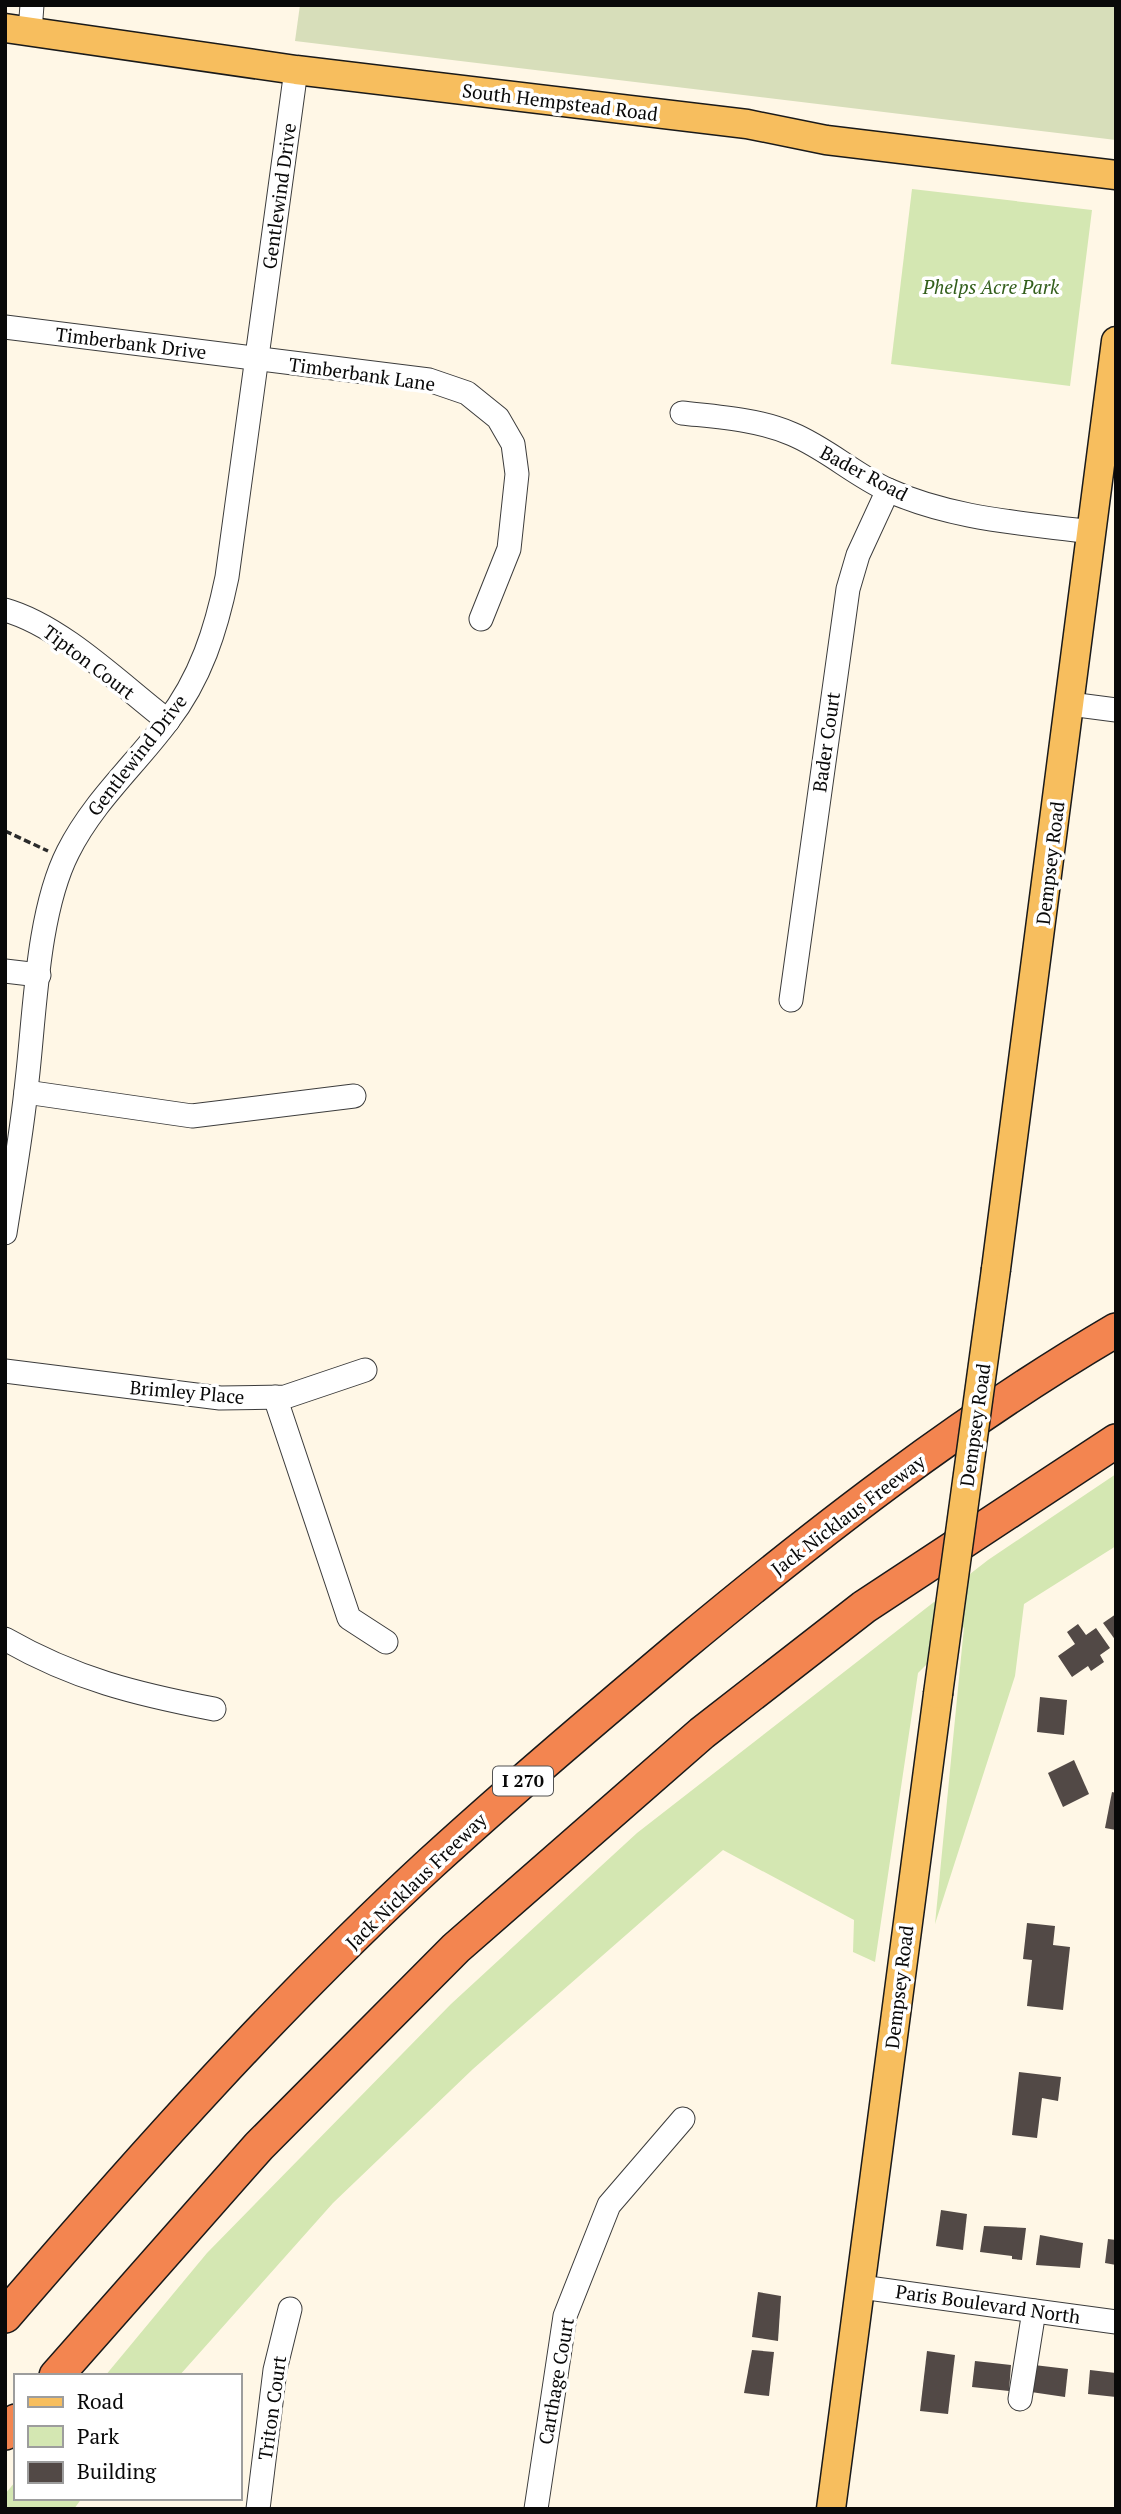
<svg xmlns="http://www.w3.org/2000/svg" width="1121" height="2514" viewBox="0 0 1121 2514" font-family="'PT Serif',serif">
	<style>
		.green { fill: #d4e7b2 }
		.cemetery { fill: #d7deba }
		.building { fill: #524946 }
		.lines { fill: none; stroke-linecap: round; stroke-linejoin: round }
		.minor-casing { stroke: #3c3c3c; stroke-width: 25 }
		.major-casing { stroke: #1a1a1a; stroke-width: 31 }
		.highway-casing { stroke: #1a1a1a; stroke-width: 36 }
		.path { stroke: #2b2b2b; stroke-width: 3.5; stroke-dasharray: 7 3.5; stroke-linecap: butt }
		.minor { stroke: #fff; stroke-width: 23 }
		.major { stroke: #f7be5e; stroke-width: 28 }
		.highway { stroke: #f38550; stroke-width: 33 }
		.major-bridge-casing { stroke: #1a1a1a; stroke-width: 31; stroke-linecap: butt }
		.major-bridge { stroke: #f7be5e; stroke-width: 28 }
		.labels { text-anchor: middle; stroke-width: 7; stroke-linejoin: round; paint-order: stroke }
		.shield { fill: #fff; stroke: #535353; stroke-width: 2 }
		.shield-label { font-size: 18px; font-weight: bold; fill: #090909 }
		.street-label { font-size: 19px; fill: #090909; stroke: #fff }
		.park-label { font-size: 19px; font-style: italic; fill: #335f1c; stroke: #fff }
	</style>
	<rect width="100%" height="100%" fill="#fff7e6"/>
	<!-- green -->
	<g class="green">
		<path d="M912 189 1092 210 1070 386 891 364Z"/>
		<path d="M1116 1474V1546L1024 1604 1015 1676 935 1924 964 1627 918 1673 875 1962 853 1952 854 1920 723 1850 473 2069 333 2203 179 2376H105L207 2253 451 2004 637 1833 988 1560Z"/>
		<path d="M16 2481V2498H82L74 2509H5V2494Z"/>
	</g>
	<!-- cemetery -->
	<path class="cemetery" d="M300 5H1116V140L295 41Z"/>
	<!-- building -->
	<g class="building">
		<path d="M1116 1614V1641L1103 1623Z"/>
		<path d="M1078 1624 1086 1635 1096 1628 1110 1648 1100 1655 1104 1662 1091 1671 1088 1666 1072 1677 1058 1656 1075 1644 1067 1632Z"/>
		<path d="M1040 1697 1067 1700 1064 1735 1037 1732Z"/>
		<path d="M1074 1760 1089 1794 1063 1807 1048 1773Z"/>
		<path d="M1112 1792 1116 1793V1830L1105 1828Z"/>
		<path d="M1027 1923 1055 1926 1053 1945 1070 1947 1063 2010 1027 2006 1032 1960 1023 1959Z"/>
		<path d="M1019 2072 1061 2077 1058 2101 1042 2098 1037 2138 1012 2135Z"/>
		<path d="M941 2210 967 2214 963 2250 936 2246Z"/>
		<path d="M984 2226 1026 2228 1022 2260 1012 2259V2256L980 2252Z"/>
		<path d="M1040 2235 1083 2243 1080 2268 1036 2265Z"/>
		<path d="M1108 2239 1116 2240V2265L1105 2263Z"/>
		<path d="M758 2292 781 2296 778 2341 752 2337Z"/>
		<path d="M752 2350 774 2352 769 2396 744 2393Z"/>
		<path d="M927 2351 955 2355 948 2414 920 2411Z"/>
		<path d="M975 2361 1011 2365 1009 2391 972 2387Z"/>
		<path d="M1034 2365 1068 2369 1065 2397 1031 2392Z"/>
		<path d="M1090 2370 1116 2373V2397L1088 2394Z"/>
	</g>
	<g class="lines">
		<defs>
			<g id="minor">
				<path d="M30 31 32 5"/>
				<path d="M5 327 429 380 467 393 498 418 513 444 517 474 509 549 481 619"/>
				<path d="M682 413C718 417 757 419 792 434 826 448 855 475 888 490 951 519 1024 523 1091 532"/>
				<path d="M5 610C62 626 121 685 168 721"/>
				<path d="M1070 704 1116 710"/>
				<path d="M5 971 39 975"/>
				<path d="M791 1000 848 589 858 555 888 490"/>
				<path d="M26 1092 192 1116 354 1096"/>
				<path d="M5 1233C13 1182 22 1132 27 1081 35 1013 37 913 68 852 93 802 134 766 167 722 201 678 216 630 227 577L296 70"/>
				<path d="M5 1371 220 1398 285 1397 365 1370"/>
				<path d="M275 1397 349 1618 386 1642"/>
				<path d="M5 1639C75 1679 136 1694 214 1709"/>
				<path d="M861 2287 1116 2322"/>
				<path d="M1020 2399 1034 2311"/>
				<path d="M258 2509 275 2370 290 2309"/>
				<path d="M536 2509 565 2316 609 2205 683 2119"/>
			</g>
			<g id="major">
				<path d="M5 28 296 70 747 124 826 140 1116 175"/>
				<path d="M996 1269 1116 341"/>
				<path d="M831 2509 938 1694"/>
			</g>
			<g id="highway">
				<path d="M5 2316C140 2159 278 2004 431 1863 512 1789 596 1718 680 1647 818 1532 961 1421 1116 1330"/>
				<path d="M56 2376 259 2146 456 1948 702 1733 864 1607 1116 1441"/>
				<path d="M5 2433 16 2421"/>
			</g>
		</defs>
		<!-- minor casing -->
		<use href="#minor" class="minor-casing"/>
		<!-- major casing -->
		<use href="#major" class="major-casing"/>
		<!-- highway casing -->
		<use href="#highway" class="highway-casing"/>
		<!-- path -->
		<path class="path" d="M5 831 48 851"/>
		<!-- minor -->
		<use href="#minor" class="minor"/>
		<!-- major -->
		<use href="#major" class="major"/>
		<!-- highway -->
		<use href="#highway" class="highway"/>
		<defs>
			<path id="major-bridge" d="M938 1694 996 1269"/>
		</defs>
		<!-- major-bridge casing -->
		<use href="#major-bridge" class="major-bridge-casing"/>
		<!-- major-bridge -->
		<use href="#major-bridge" class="major-bridge"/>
	</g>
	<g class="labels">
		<!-- shield labels -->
		<rect class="shield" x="493" y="1766.5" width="60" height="29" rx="5"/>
		<g class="shield-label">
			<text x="523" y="1787">I 270</text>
		</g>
		<!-- street labels -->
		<g class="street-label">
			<text transform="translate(560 102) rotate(7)" y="7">South Hempstead Road</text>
			<text transform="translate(279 196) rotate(-82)" y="7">Gentlewind Drive</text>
			<text transform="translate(131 343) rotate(7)" y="7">Timberbank Drive</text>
			<text transform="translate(362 374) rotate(8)" y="7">Timberbank Lane</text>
			<text transform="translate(864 473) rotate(28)" y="7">Bader Road</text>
			<text transform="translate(89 662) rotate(37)" y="7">Tipton Court</text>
			<text transform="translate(826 742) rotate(-82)" y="7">Bader Court</text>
			<text transform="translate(137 755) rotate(-52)" y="7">Gentlewind Drive</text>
			<text transform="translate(1050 863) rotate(-83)" y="7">Dempsey Road</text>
			<text transform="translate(187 1392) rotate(5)" y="7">Brimley Place</text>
			<text transform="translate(975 1425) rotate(-82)" y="7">Dempsey Road</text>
			<text transform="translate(848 1515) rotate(-37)" y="7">Jack Nicklaus Freeway</text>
			<text transform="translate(416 1881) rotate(-44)" y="7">Jack Nicklaus Freeway</text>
			<text transform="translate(899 1987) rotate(-83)" y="7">Dempsey Road</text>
			<text transform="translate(988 2304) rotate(8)" y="7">Paris Boulevard North</text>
			<text transform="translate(556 2381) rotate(-80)" y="7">Carthage Court</text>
			<text transform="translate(272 2408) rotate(-82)" y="7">Triton Court</text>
		</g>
		<!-- park labels -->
		<g class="park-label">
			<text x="991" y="294">Phelps Acre Park</text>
		</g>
	</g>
	<!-- border -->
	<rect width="1121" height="2514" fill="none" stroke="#090909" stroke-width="14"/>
	<!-- legend -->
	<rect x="14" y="2374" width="228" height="126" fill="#ffffff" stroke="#9d9d9d" stroke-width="2"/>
	<rect x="28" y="2397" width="35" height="10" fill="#f7be5e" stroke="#9d9d9d" stroke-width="2"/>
	<text x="77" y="2409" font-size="21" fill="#090909">Road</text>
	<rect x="28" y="2426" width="35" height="21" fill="#d4e7b2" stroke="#9d9d9d" stroke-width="2"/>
	<text x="77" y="2444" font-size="21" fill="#090909">Park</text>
	<rect x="28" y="2462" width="35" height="21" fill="#524946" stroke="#9d9d9d" stroke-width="2"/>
	<text x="77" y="2479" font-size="21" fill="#090909">Building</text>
</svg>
